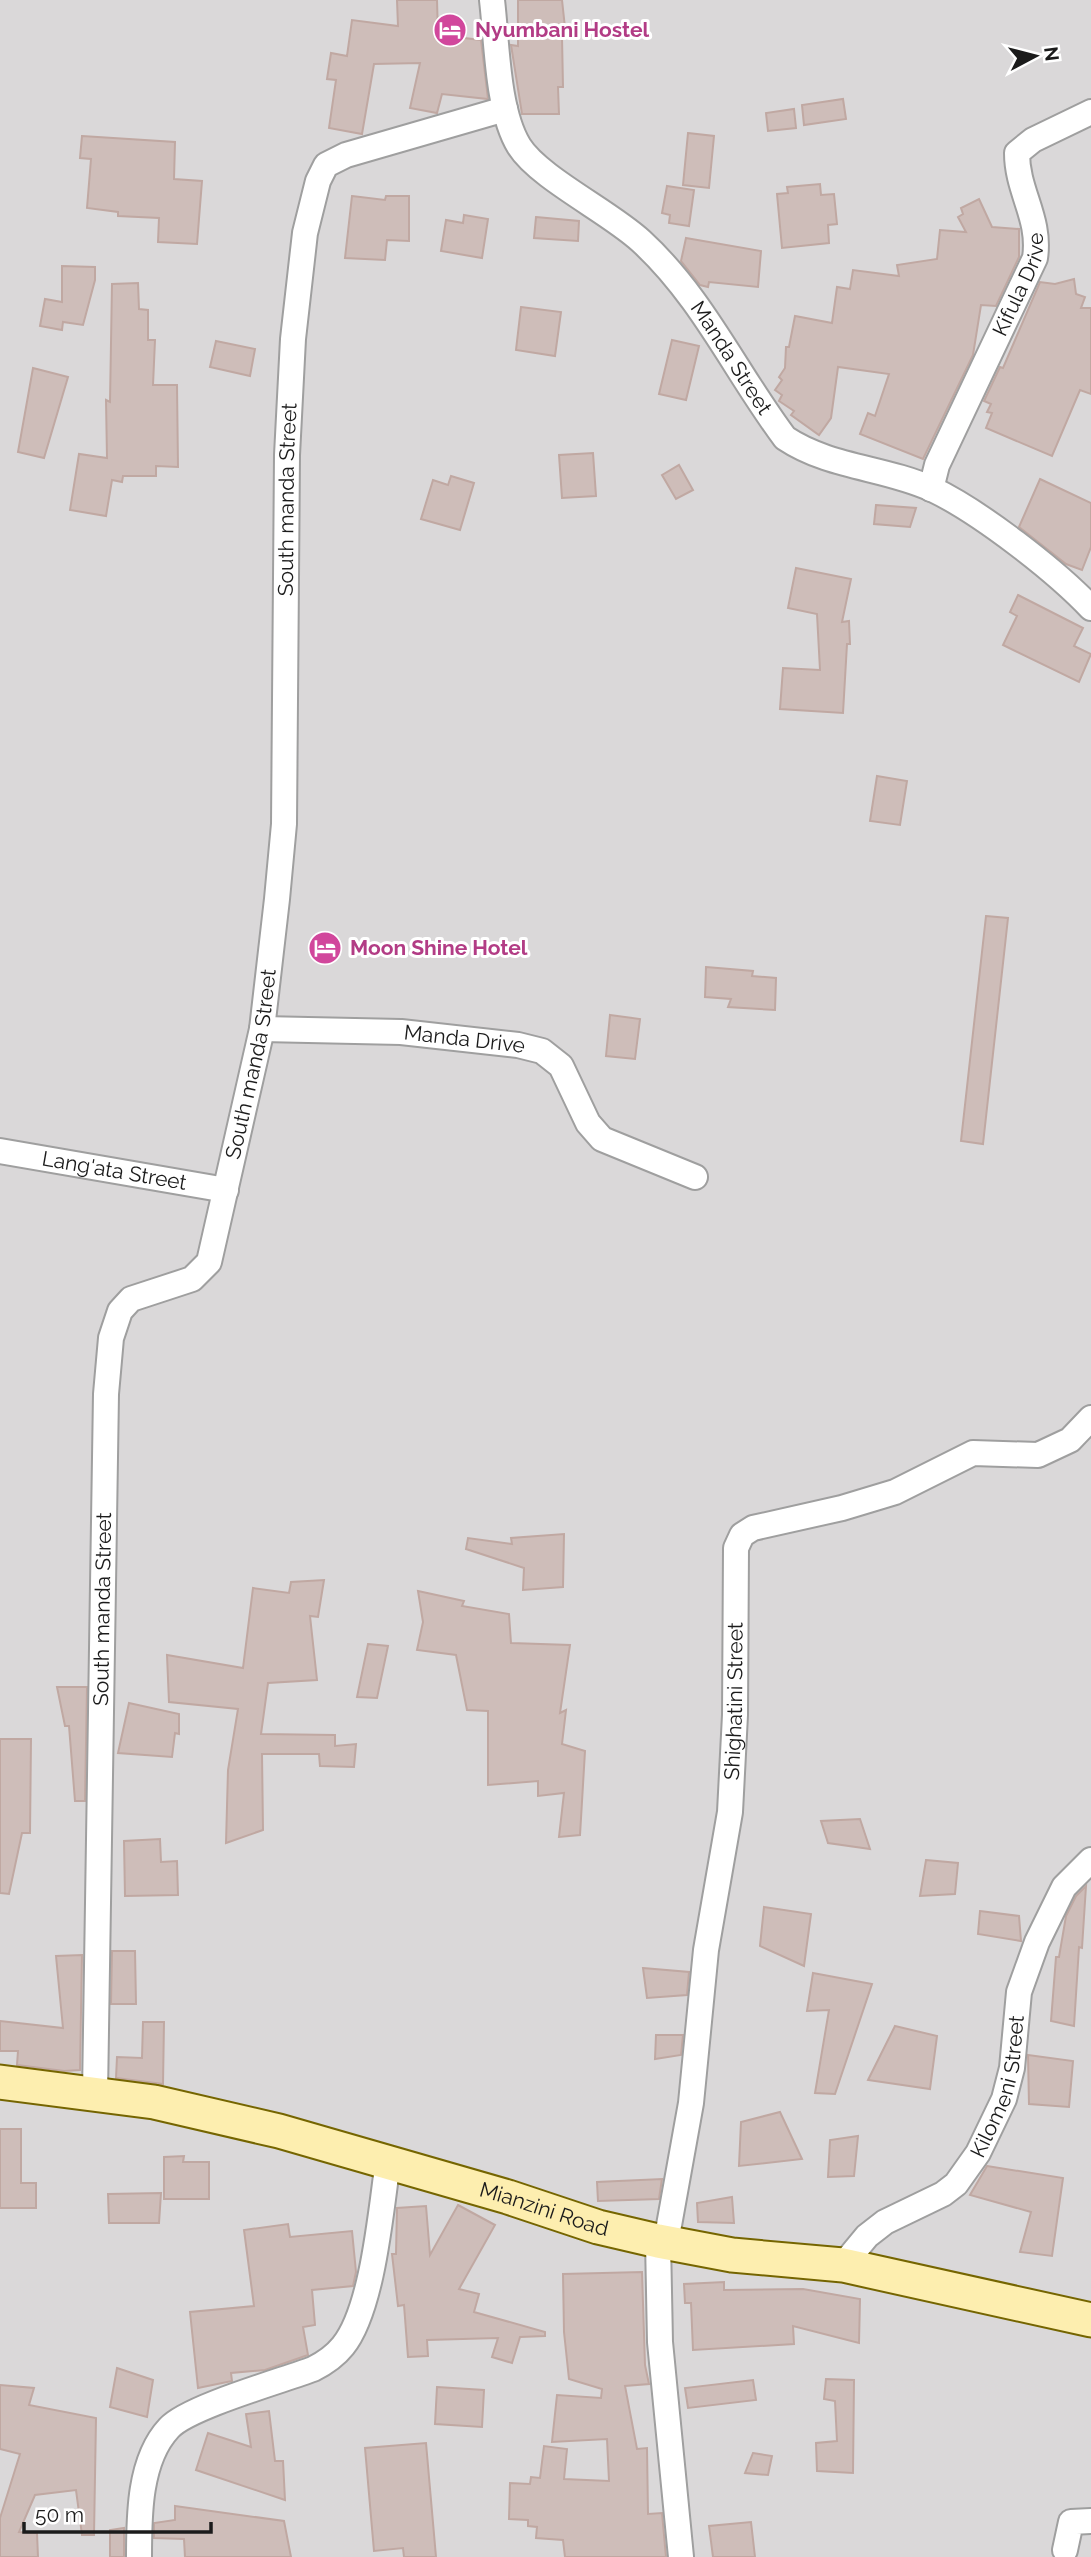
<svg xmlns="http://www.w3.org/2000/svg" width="1091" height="2557" viewBox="0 0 1091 2557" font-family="Raleway,sans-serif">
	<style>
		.residential { fill: #dad8d9 }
		.building { fill: #cebdb9; stroke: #c0a8a2; stroke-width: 2 }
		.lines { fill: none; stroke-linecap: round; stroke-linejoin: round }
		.street-casing { stroke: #9f9f9f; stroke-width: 28 }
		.secondary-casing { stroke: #756500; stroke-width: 37 }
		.street { stroke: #fff; stroke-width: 24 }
		.secondary { stroke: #fdeeaf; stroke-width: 33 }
		.labels { text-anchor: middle; stroke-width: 6; stroke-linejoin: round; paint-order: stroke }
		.hotel-label { font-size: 21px; font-weight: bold; fill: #b23c85; stroke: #fff; text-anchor: start }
		.street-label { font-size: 21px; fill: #1b1b1b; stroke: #fff }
	</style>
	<rect width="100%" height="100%" fill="#eee6e0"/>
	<!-- residential -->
	<rect class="residential" x="0" y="0" width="1091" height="2557"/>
	<!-- building -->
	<g class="building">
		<path d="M397 0H437L438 35 481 40 488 99 442 94 437 113 410 108 420 63 374 64 362 134 329 128 336 80 327 79 331 53 347 56 352 20 398 26Z"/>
		<path d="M518 0H562L566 37H562L563 87H558L559 114H522L511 45 518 46Z"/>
		<path d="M843 99 846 119 804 125 802 105Z"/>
		<path d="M794 109 796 128 768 131 766 113Z"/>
		<path d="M688 133 714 136 709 188 683 185Z"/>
		<path d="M82 136 175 142 174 179 202 181 197 244 158 242 159 218 118 216V212L87 208 91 159 80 158Z"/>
		<path d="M820 184 821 195 834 194 837 224 828 225 829 243 782 248 777 194 788 193 787 187Z"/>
		<path d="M667 186 694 190 689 226 669 223 670 215 662 213Z"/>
		<path d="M352 196 385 200 386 196H409V241L387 240 385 260 345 258Z"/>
		<path d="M979 199 992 227 1019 229V257L996 306 981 305 973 355 923 459 860 434 868 413 875 416 889 374 838 367 831 418 819 435 791 415 794 411 779 401 782 395 775 390 782 380 779 377 785 368 786 347H789L795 316 832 323 837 287 850 289 853 270 899 276 897 265 937 259 940 230 966 232 958 217 963 214 961 208Z"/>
		<path d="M464 215 488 219 482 258 441 251 446 220 463 223Z"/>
		<path d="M536 217 579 221 578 241 534 238Z"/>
		<path d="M686 238 761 251 758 287 709 282 708 287 700 285 681 261Z"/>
		<path d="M62 266 95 267V280L83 325 63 322 62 330 40 326 45 299 62 302Z"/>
		<path d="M1074 279 1076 294 1085 297 1081 308H1091V394L1080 390 1052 456 986 428 992 413 987 412 991 404 984 401 1000 367 1003 368 1040 282 1055 284Z"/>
		<path d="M138 283 139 309 148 310V340H155L153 385H177L178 467 156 466V476H123L122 482 112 480 106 516 70 510 79 454 107 458 106 400 110 402 112 284Z"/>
		<path d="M521 307 561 312 555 356 516 350Z"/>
		<path d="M672 340 699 346 686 400 659 394Z"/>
		<path d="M216 341 255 349 250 376 210 367Z"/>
		<path d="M33 368 68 377 44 458 18 452Z"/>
		<path d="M593 453 596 496 562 498 559 455Z"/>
		<path d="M679 465 693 490 676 499 662 475Z"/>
		<path d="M451 476 474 483 460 530 421 519 433 480 448 485Z"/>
		<path d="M1040 479 1091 503V547L1082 570 1066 564 1019 527Z"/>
		<path d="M876 505 916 508 910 527 874 524Z"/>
		<path d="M796 568 851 579 842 622 849 621 850 644H847L843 713 780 709 783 668 820 670 817 614 788 608Z"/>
		<path d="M1018 595 1083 628 1074 646 1091 654 1079 682 1003 645 1017 616 1010 612Z"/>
		<path d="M877 776 907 781 900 825 870 821Z"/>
		<path d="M986 916 1008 918 983 1144 961 1141Z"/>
		<path d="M706 967 753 971 752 976 776 978 775 1010 728 1007 731 999 705 997Z"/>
		<path d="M610 1015 640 1019 635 1059 606 1056Z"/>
		<path d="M564 1534 563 1587 523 1590 524 1568 466 1549 468 1538 512 1544 511 1538Z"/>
		<path d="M324 1580 318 1617 310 1616 317 1680 268 1683 261 1734 335 1735V1746L356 1744 354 1767 320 1766 319 1754H262L263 1830 226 1843 228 1770 238 1709 169 1702 167 1655 243 1668 253 1588 289 1593 291 1582Z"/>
		<path d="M418 1591 464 1601 462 1606 509 1614 511 1643 570 1645 560 1713 566 1710 562 1744 585 1751 580 1835 559 1837 564 1793 538 1796V1781L488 1785V1711L467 1710 456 1655 417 1650 423 1622Z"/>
		<path d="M368 1644 388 1646 377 1698 357 1697Z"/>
		<path d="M57 1687H87L85 1801H75L69 1726H65Z"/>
		<path d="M129 1703 179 1714V1734L175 1733 172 1757 118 1753Z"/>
		<path d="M0 1739H31L30 1833H22L9 1894 0 1893Z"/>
		<path d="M860 1819 870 1849 828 1843 821 1821Z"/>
		<path d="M160 1839 161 1862 177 1861 178 1895 125 1896 124 1841Z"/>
		<path d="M926 1860 958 1863 955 1894 920 1896Z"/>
		<path d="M1086 1886 1082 1948 1079 1947 1074 2026 1051 2021 1056 1957H1059L1066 1916 1076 1896Z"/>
		<path d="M764 1907 811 1914 804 1966 760 1946Z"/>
		<path d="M980 1911 1019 1916 1021 1941 978 1934Z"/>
		<path d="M112 1951H135L136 2004H111Z"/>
		<path d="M82 1955 80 2070 64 2071 17 2065 18 2051H0V2021L63 2028 56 1956Z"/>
		<path d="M643 1968 689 1972 687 1995 647 1998Z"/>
		<path d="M813 1973 872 1984 835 2094 815 2093 829 2010 807 2011Z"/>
		<path d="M143 2022H164L163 2084 116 2078 117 2057 142 2058Z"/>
		<path d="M895 2026 937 2036 930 2089 868 2080Z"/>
		<path d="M656 2035H683L681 2055 655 2059Z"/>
		<path d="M1028 2055 1073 2061 1069 2107 1029 2104Z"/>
		<path d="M780 2112 802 2159 739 2166 741 2122Z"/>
		<path d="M0 2129H21V2183H36V2208H0Z"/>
		<path d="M858 2136 854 2176 828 2177 830 2140Z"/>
		<path d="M184 2156 183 2162H209V2199H164V2157Z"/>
		<path d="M987 2166 1063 2178 1052 2256 1020 2252 1031 2212 970 2195Z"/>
		<path d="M662 2179 659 2199 598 2201 597 2182Z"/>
		<path d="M161 2193 159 2223H109L108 2194Z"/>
		<path d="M732 2197 734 2223 698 2222 697 2203Z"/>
		<path d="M458 2205 495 2225 459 2289 479 2294 474 2312 545 2332V2336L520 2337 512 2363 492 2357 498 2338 427 2340 428 2356 408 2357 404 2305 398 2306 392 2254H396L397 2208 426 2206 430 2255Z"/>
		<path d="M288 2224 290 2237 352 2231 356 2272 353 2286 312 2290 315 2325 303 2327 308 2355 265 2370 231 2373 232 2381 198 2388 190 2312 254 2306 244 2230Z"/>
		<path d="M642 2272 645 2365 649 2384 625 2386 637 2449 647 2448 648 2514 662 2513 666 2557H565L563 2540 536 2538 537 2527 528 2526V2520L509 2519 510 2483 530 2484 531 2477 540 2478 544 2446 567 2449 564 2479 609 2481 607 2439 552 2442 557 2395 601 2398 602 2389 569 2379 564 2332 563 2274Z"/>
		<path d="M724 2282V2290L803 2289 860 2299 859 2343 793 2326 794 2344 693 2350 691 2303H685L684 2284Z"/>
		<path d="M117 2368 153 2380 147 2417 110 2407Z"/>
		<path d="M826 2379 854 2380 853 2473 817 2471 816 2443 837 2441 835 2401 824 2399Z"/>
		<path d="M753 2380 756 2400 688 2408 685 2388Z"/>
		<path d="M0 2385 34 2388 29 2405 96 2418 94 2535H82L76 2490 35 2495 19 2532 37 2533 38 2557H0V2518L20 2454 0 2449Z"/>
		<path d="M437 2387 484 2390 482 2427 435 2424Z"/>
		<path d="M269 2411 275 2461H283L285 2500 196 2470 208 2433 251 2447 246 2414Z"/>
		<path d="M426 2443 436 2557H404L403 2548 374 2551 365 2448Z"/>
		<path d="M753 2453 772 2456 768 2475 745 2473Z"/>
		<path d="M175 2506 284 2521 291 2557H185L184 2539 154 2538V2523L175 2520Z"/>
		<path d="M751 2522 755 2557H713L709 2526Z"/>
		<path d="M124 2528V2557H110V2530Z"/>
	</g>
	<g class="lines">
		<defs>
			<g id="street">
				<path id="s1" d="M492 0C497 42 497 110 519 146 539 178 610 212 641 241 703 298 736 373 785 438 830 468 884 467 932 489 980 512 1055 570 1091 608"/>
				<path id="s2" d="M931 489 937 465 1035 258C1041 218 1017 192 1017 153L1033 140 1091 112"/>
				<path id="s3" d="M262 1029 401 1032 518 1045 542 1051 561 1066 588 1123 602 1139 695 1177"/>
				<path id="s4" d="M0 1151 226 1190"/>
				<path id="s5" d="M95 2094 106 1394 111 1338 120 1311 131 1299 192 1279 209 1262 262 1029 277 899 284 824 287 455 293 339 305 233 318 181 326 165 346 155 505 109"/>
				<path d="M658 2241 660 2342 681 2557"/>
				<path id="s6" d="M666 2242 691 2103 706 1950 730 1812 735 1715 736 1548 742 1535 753 1528 842 1508 895 1492 973 1453 1038 1455 1070 1440 1091 1418"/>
				<path id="s7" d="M843 2265 867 2236 885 2222 943 2194 956 2184 978 2153 1004 2099 1012 2068 1019 1992 1037 1942 1064 1887 1091 1860"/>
				<path d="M1065 2550 1071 2522 1091 2521"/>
				<path d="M139 2557C139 2516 139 2460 169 2428 188 2407 281 2381 313 2369 325 2363 335 2356 343 2346 373 2309 381 2209 388 2161"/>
			</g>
			<g id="secondary">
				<path id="s8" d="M0 2082 154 2102 279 2131 508 2197 598 2227 658 2241 732 2255 843 2265 1091 2320"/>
			</g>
		</defs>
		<!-- street casing -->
		<use href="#street" class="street-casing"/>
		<!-- secondary casing -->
		<use href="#secondary" class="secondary-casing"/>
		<!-- street -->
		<use href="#street" class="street"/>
		<!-- secondary -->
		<use href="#secondary" class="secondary"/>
	</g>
	<!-- icons -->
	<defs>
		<symbol id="hotel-disc" viewBox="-11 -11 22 22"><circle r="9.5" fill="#d1479c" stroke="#fff"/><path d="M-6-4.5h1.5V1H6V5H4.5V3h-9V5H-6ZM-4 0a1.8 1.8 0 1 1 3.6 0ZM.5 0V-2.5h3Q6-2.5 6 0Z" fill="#fff"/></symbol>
	</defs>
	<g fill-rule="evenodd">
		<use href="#hotel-disc" x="431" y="11" width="38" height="38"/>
		<use href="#hotel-disc" x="306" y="929" width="38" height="38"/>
	</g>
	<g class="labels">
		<!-- hotel labels -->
		<g class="hotel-label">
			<text x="475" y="37">Nyumbani Hostel</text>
			<text x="350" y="955">Moon Shine Hotel</text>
		</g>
		<!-- street labels -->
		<g class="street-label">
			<text dy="7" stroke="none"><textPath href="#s2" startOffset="224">Kifula Drive</textPath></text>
			<text dy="7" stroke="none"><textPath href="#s1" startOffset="453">Manda Street</textPath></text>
			<text dy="7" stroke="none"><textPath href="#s5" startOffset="1659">South manda Street</textPath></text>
			<text dy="7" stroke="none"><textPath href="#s3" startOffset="203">Manda Drive</textPath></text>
			<text dy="7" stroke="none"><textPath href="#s5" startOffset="1092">South manda Street</textPath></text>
			<text dy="7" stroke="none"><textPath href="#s4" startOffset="116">Lang'ata Street</textPath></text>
			<text dy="7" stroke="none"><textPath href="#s5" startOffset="485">South manda Street</textPath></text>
			<text dy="7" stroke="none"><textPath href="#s6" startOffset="546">Shighatini Street</textPath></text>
			<text dy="7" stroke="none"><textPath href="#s7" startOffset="250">Kilomeni Street</textPath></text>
			<text dy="7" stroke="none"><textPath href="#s8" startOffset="560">Mianzini Road</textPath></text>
		</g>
	</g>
	<!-- north arrow -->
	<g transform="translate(1035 56) rotate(83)" stroke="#ffffff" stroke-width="5" paint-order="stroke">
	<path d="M0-5L12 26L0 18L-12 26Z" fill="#1b1b1b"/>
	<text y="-10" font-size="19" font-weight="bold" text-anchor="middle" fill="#1b1b1b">N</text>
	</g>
	<!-- scale -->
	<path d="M24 2522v10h187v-10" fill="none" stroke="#1b1b1b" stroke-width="3.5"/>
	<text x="35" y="2522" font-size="21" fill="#1b1b1b" stroke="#ffffff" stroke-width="5" paint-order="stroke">50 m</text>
</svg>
